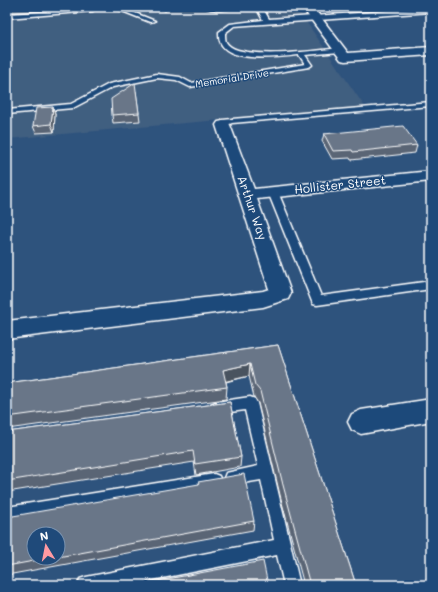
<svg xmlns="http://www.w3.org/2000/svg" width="438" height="592" viewBox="0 0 438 592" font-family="Mali,sans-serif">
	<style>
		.built { fill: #405e80 }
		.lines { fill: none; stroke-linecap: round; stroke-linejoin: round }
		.lane-casing { stroke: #fff; stroke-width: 3 }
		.street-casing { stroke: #fff; stroke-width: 3 }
		.lane { fill: #1f4a7a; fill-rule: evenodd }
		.street { fill: #1f4a7a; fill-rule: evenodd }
		.wall { fill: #5a6575; stroke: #fff; fill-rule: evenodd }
		.shaded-wall { fill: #4a535f; stroke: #fff }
		.building { fill: #697688; stroke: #fff }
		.labels { text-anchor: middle; stroke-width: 3; stroke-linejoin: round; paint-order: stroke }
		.far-street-label { font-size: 10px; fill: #fff; stroke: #1f4a7a }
		.street-label { font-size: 12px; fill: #fff; stroke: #1f4a7a }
	</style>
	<rect width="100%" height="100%" fill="#2e537d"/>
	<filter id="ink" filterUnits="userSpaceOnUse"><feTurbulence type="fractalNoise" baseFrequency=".025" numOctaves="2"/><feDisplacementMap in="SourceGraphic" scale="8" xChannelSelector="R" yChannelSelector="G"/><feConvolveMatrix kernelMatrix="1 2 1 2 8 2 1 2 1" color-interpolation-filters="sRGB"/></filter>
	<g filter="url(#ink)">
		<!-- built -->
		<path class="built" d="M7 7H296L365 107 7 139Z"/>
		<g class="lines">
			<defs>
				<g id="lane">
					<path d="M7 7H11L8 9Z"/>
					<path d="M88 7H94L93 11 7 18V14L88 9Z"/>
					<path d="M112 7H120L155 21 150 22Z"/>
					<path d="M159 7H167L168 8 165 10Z"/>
					<path d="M205 7H233C226 11 212 11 205 7Z"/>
					<path d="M256 7H262L269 19 431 8V12L234 26 225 33C225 35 225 40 226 42 236 62 320 50 340 48L343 50 340 52 305 55 312 65 309 67 190 87 176 80 157 78 113 87 73 108 7 114V110L71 104 109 84 157 74 180 77 191 83 305 64 299 55C282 57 227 64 220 41 219 39 219 35 219 32L230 24 263 20Z"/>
					<path d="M431 102V106L232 123 223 127 219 125 223 120 232 119Z"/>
					<path d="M273 189 278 192 321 296 431 281V289L317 305 313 304 268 192Z"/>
					<path d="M250 397 255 399 257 403 300 585H284L277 555 127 585H78L80 579 86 577 274 540 261 480 231 485 226 483 224 478 226 473 258 466 245 410 216 414 211 412 209 408 211 404 216 402Z"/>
					<path d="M214 474 219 476 221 481 219 486 214 488 7 523V507Z"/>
				</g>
				<g id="street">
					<path d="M302 7H313L348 53 431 47V55L345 61 341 60Z"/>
					<path d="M223 121 228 122 230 125 254 189 431 171V181L257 199 291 293 288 299 263 307 7 339V321L263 291 269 289 216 125 218 122Z"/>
					<path d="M431 399V421L361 434 352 430 348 422 352 414 361 410Z"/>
				</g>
			</defs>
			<!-- lane casing -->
			<use href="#lane" class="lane-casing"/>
			<!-- street casing -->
			<use href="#street" class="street-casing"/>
			<!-- lane -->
			<use href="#lane" class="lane"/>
			<!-- street -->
			<use href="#street" class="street"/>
		</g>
		<!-- wall -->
		<g class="wall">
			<path d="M136 91 140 121 113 123 112 115Z"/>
			<path d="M55 114 54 132 36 133 33 126Z"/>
			<path d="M324 134 417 145 415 153 351 160 350 158 332 159 322 141Z"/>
			<path d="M278 345 356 585H304L280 495 258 403 254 397 249 376 226 382 227 387 226 399 7 429V383Z"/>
			<path d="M230 402 241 457 240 467 196 475 194 462 7 492V432Z"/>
			<path d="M7 517 254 521 253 530 7 575ZM58 534V558H34Z"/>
		</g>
		<!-- shaded-wall -->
		<g class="shaded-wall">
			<path d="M53 107 55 114 54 132 51 124Z"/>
			<path d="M250 364 249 376 223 382V370Z"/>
		</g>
		<!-- building -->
		<g class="building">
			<path d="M135 83 139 113 112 115 111 99Z"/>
			<path d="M53 107 51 124 33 126 36 108Z"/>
			<path d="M403 126 417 145 353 152 352 150 333 151 324 134Z"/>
			<path d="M278 345 356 585H310L283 485 260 391 255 385 250 364 223 370 227 387 7 417V383Z"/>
			<path d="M230 402 241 457 195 464 193 451 7 481V432Z"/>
			<path d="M244 474 254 521 58 557V534H34V558H50L7 566V517L199 484 198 482Z"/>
			<path d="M263 561 268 585H136Z"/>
		</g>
	</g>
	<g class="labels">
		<!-- far-street labels -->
		<g class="far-street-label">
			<text transform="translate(232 78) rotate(-9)" y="4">Memorial Drive</text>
		</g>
		<!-- street labels -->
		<g class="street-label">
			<text transform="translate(340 185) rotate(-6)" y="4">Hollister Street</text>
			<text transform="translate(252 208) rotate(71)" y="4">Arthur Way</text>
		</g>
	</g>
	<!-- margin -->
	<rect width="438" height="592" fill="none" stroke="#1f4a7a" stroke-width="24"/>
	<rect x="12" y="12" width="414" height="568" fill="none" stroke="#fff" stroke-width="1.5" filter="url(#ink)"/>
	<!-- north arrow -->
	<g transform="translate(46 546) rotate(350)"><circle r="19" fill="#1f4a7a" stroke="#7992af"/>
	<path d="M0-3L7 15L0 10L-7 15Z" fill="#ff9aa2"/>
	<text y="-6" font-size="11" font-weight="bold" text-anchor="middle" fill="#ffffff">N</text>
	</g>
</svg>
